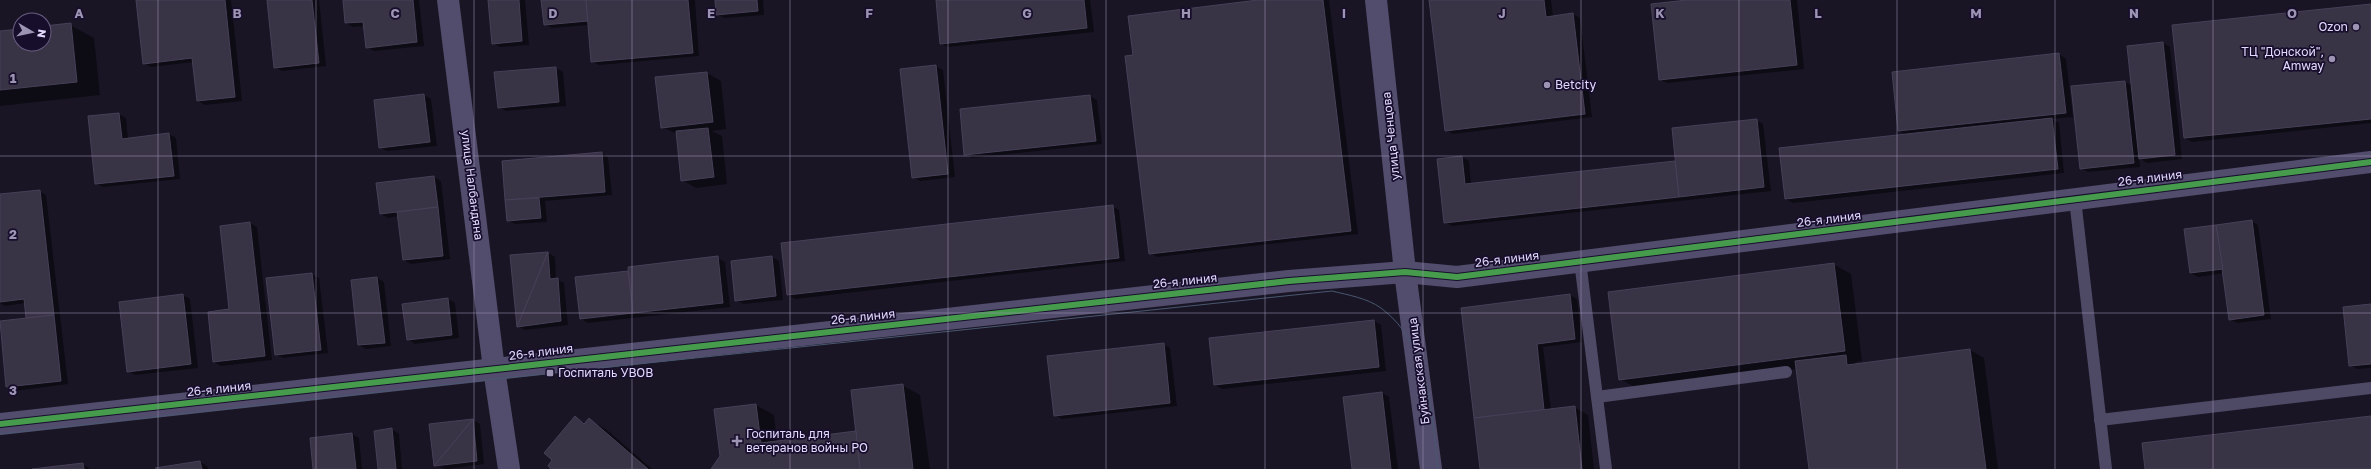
<svg xmlns="http://www.w3.org/2000/svg" width="2371" height="469" viewBox="0 0 2371 469" font-family="'Golos Text',sans-serif">
	<style>
		.shadow { fill: #0007 }
		.building { fill: #393346; stroke: #474058 }
		.lines { fill: none; stroke-linecap: round; stroke-linejoin: round }
		.lane { stroke: #4e4a66; stroke-width: 12 }
		.secondary { stroke: #524d6c; stroke-width: 22 }
		.tram { stroke: #485870; stroke-width: 1 }
		.cycleway-casing { stroke: #170e2c; stroke-width: 8 }
		.cycleway { stroke: #469c4c; stroke-width: 6 }
		.grid { fill: none; stroke: #9c94b3; stroke-width: 1; stroke-opacity: 0.55 }
		.poi-dot { fill: #9c94b3; stroke: #170e2c; stroke-width: 1.5 }
		.labels { text-anchor: middle; stroke-width: 3.5; stroke-linejoin: round; paint-order: stroke }
		.poi-label { font-size: 12px; fill: #e2d9ff; stroke: #170e2c; text-anchor: start }
		.street-label { font-size: 12px; fill: #e2d9ff; stroke: #170e2c }
		.grid-label { font-size: 13px; text-anchor: middle; font-weight: bold; fill: #9c94b3; stroke: #170e2c; stroke-width: 3.5; stroke-linejoin: round; paint-order: stroke }
	</style>
	<rect width="100%" height="100%" fill="#1a1525"/>
	<!-- shadow -->
	<g class="shadow">
		<path d="M137 0H231L242 101 205 105 198 101 194 62 151 67 144 63Z"/>
		<path d="M268 0H319L326 66 282 71 275 67Z"/>
		<path d="M344 0H419L424 46 374 51 367 47 364 26 353 27 346 23Z"/>
		<path d="M489 0H525L529 45 500 47 493 43Z"/>
		<path d="M542 0H695L699 56 599 65 592 61 589 25 552 28 545 24Z"/>
		<path d="M716 0H763L764 15 724 18 717 14Z"/>
		<path d="M937 0H1090L1094 32 948 47 941 43Z"/>
		<path d="M1266 0H1329L1358 234 1157 257 1150 253 1134 56Z"/>
		<path d="M1430 0H1551L1553 17 1573 14 1580 18 1592 117 1453 134 1446 130Z"/>
		<path d="M1696 0H1797L1804 69 1667 83 1660 79Z"/>
		<path d="M2371 5V123L2192 142 2185 138Z"/>
		<path d="M70 25 94 38 100 95 0 106V32L20 30V44H44V27Z"/>
		<path d="M2163 43 2170 47 2182 159 2147 163 2139 158 2140 167 2088 172 2081 168 2125 82 2133 86Z"/>
		<path d="M2059 54 2066 59 2073 117 2052 119 2059 123 2064 173 1793 203 1786 199 1906 135 1899 131Z"/>
		<path d="M936 66 943 70 955 177 920 181 913 177 902 70Z"/>
		<path d="M556 68 563 72 566 106 506 111 499 107Z"/>
		<path d="M707 73 721 81 726 129 712 131 722 136 727 184 696 188 682 180 677 134 662 127 657 78Z"/>
		<path d="M424 95 431 99 437 146 387 151 380 147 375 101Z"/>
		<path d="M1090 96 1097 100 1102 144 972 158 965 154 961 110Z"/>
		<path d="M119 114 126 118 128 139 169 134 176 138 180 179 103 187 96 183Z"/>
		<path d="M1756 120 1763 124 1771 191 1452 226 1445 222 1462 157 1469 161 1471 184 1677 162Z"/>
		<path d="M601 153 608 157 612 195 545 201 547 222 515 224 508 220 503 162Z"/>
		<path d="M434 177 441 181 450 259 411 264 404 260 399 216 388 218 381 214Z"/>
		<path d="M39 191 46 195 68 384 14 391 7 387 0 322 27 319 25 303 5 306 0 303V195Z"/>
		<path d="M1112 206 1119 210 1125 261 795 299 788 295Z"/>
		<path d="M2251 221 2258 225 2271 319 2237 323 2230 319 2224 273 2198 277 2190 273Z"/>
		<path d="M250 223 257 227 272 360 221 366 214 362 230 310Z"/>
		<path d="M548 253 555 257 556 279 564 283 568 325 525 330 518 326Z"/>
		<path d="M772 257 779 261 783 300 743 304 736 300Z"/>
		<path d="M718 258 725 262 730 307 588 323 581 319 577 278 629 272Z"/>
		<path d="M1833 264 1851 274 1862 361 1855 362 1859 364 1970 350 1984 358 1998 469H1810L1797 369 1638 389 1620 379Z"/>
		<path d="M312 274 319 278 328 353 283 358 276 354 267 279Z"/>
		<path d="M377 278 384 282 391 346 366 349 359 345Z"/>
		<path d="M183 295 190 299 198 368 135 375 128 371Z"/>
		<path d="M1570 295 1577 299 1582 342 1543 347 1551 410 1574 407 1588 415 1594 469H1481L1462 309Z"/>
		<path d="M448 299 455 303 459 338 415 344 408 339Z"/>
		<path d="M2371 305V368L2357 369 2350 365Z"/>
		<path d="M1374 321 1381 325 1386 371 1222 389 1215 385Z"/>
		<path d="M1163 344 1170 348 1177 406 1062 419 1055 415Z"/>
		<path d="M902 385 920 395 930 469H712L756 405 774 415 777 442 857 432Z"/>
		<path d="M1382 393 1389 397 1398 469H1353Z"/>
		<path d="M575 418 586 424 589 419 607 430 652 469H552Z"/>
		<path d="M473 420 480 424 484 464 446 469 435 465Z"/>
		<path d="M392 429 399 434 402 469H379Z"/>
		<path d="M352 434 359 438 362 469H314Z"/>
		<path d="M200 462 207 466 208 469H157Z"/>
		<path d="M83 464 90 469H41Z"/>
	</g>
	<!-- building -->
	<g class="building">
		<path d="M136 0H225L235 97 197 101 192 58 143 64Z"/>
		<path d="M267 0H312L319 63 274 68Z"/>
		<path d="M343 0H413L417 42 366 48 363 22 345 23Z"/>
		<path d="M488 0H519L522 41 492 44Z"/>
		<path d="M541 0H586L588 21 544 25Z"/>
		<path d="M586 0H688L693 53 591 62Z"/>
		<path d="M715 0H757L758 11 716 15Z"/>
		<path d="M936 0H1084L1087 28 940 44Z"/>
		<path d="M1258 0H1323L1351 231 1149 254 1125 56 1133 55 1128 16Z"/>
		<path d="M1429 0H1544L1546 17 1573 13 1585 114 1445 131Z"/>
		<path d="M1687 0H1790L1797 65 1659 80 1651 4Z"/>
		<path d="M2371 4V119L2184 138 2172 25Z"/>
		<path d="M71 23 77 82 0 90V31L20 29V44H44V26Z"/>
		<path d="M2163 42 2175 155 2139 159 2127 46Z"/>
		<path d="M2059 53 2066 113 1898 131 1892 72Z"/>
		<path d="M936 65 948 174 912 178 900 69Z"/>
		<path d="M556 67 559 102 498 108 494 72Z"/>
		<path d="M707 72 713 122 661 128 655 77Z"/>
		<path d="M2125 81 2134 163 2080 169 2071 86Z"/>
		<path d="M424 94 430 142 379 148 374 100Z"/>
		<path d="M1090 95 1096 141 964 155 960 109Z"/>
		<path d="M119 113 122 139 169 133 174 176 95 184 88 116Z"/>
		<path d="M2052 118 2058 169 1785 199 1779 148Z"/>
		<path d="M1757 119 1764 187 1679 197 1672 128Z"/>
		<path d="M708 128 714 177 681 181 676 131Z"/>
		<path d="M602 152 605 192 505 200 502 161Z"/>
		<path d="M1462 156 1465 184 1675 161 1679 197 1444 223 1437 159Z"/>
		<path d="M434 176 438 207 380 214 376 183Z"/>
		<path d="M40 190 54 315 26 318 24 299 0 302V194Z"/>
		<path d="M539 198 541 218 507 221 505 200Z"/>
		<path d="M1113 205 1119 258 787 295 781 243Z"/>
		<path d="M438 207 443 256 403 260 397 212Z"/>
		<path d="M2252 220 2264 315 2229 320 2216 225Z"/>
		<path d="M250 222 265 356 213 362 208 312 229 309 220 226Z"/>
		<path d="M2216 225 2223 269 2190 273 2184 229Z"/>
		<path d="M548 252 517 327 510 255Z"/>
		<path d="M548 252 550 279 558 278 561 321 517 327Z"/>
		<path d="M718 256 723 303 633 313 628 267Z"/>
		<path d="M772 256 776 296 735 301 731 261Z"/>
		<path d="M1834 263 1845 351 1619 380 1608 292Z"/>
		<path d="M628 271 633 313 580 319 575 277Z"/>
		<path d="M312 273 321 350 275 355 266 278Z"/>
		<path d="M377 277 385 343 358 345 351 280Z"/>
		<path d="M183 294 191 364 127 372 119 302Z"/>
		<path d="M1570 294 1575 339 1537 344 1544 410 1474 418 1461 308Z"/>
		<path d="M448 298 452 335 407 340 402 304Z"/>
		<path d="M2371 304V364L2349 366 2343 307Z"/>
		<path d="M54 315 61 381 6 387 0 321Z"/>
		<path d="M1374 320 1379 367 1214 385 1209 338Z"/>
		<path d="M1164 343 1170 403 1054 416 1047 356Z"/>
		<path d="M1970 349 1986 469H1809L1795 361 1846 355 1847 365Z"/>
		<path d="M903 384 913 469H860L851 390Z"/>
		<path d="M1382 392 1391 469H1352L1343 397Z"/>
		<path d="M756 404 761 443 856 431 860 469H711L720 456 714 409Z"/>
		<path d="M1575 406 1582 469H1480L1474 418Z"/>
		<path d="M575 416 584 424 589 418 648 469H551L548 466 552 460 544 453Z"/>
		<path d="M2371 416V469H2145L2142 443Z"/>
		<path d="M473 419 477 461 434 466Z"/>
		<path d="M473 419 434 466 429 424Z"/>
		<path d="M392 428 396 469H378L374 431Z"/>
		<path d="M352 433 356 469H313L310 438Z"/>
		<path d="M200 461 202 469H156L155 468Z"/>
		<path d="M83 463 84 469H32Z"/>
	</g>
	<g class="lines">
		<!-- lane -->
		<g class="lane">
			<path d="M2075 199 2106 469"/>
			<path d="M1580 261 1606 469"/>
			<path d="M1597 397 1786 372"/>
			<path d="M2100 420 2371 388"/>
		</g>
		<!-- secondary -->
		<g class="secondary">
			<path d="M448 0 494 369 509 469"/>
			<path d="M1376 0 1405 272 1431 469"/>
			<path d="M0 424 1289 281 1405 272 1457 277 2371 162"/>
		</g>
		<!-- tram -->
		<path class="tram" d="M0 434 496 379 1332 291C1348 295 1367 298 1381 308 1431 345 1431 413 1438 469"/>
		<defs>
			<path id="cycleway" d="M0 424 1289 281 1405 272 1457 277 2371 162"/>
		</defs>
		<!-- cycleway casing -->
		<use href="#cycleway" class="cycleway-casing"/>
		<!-- cycleway -->
		<use href="#cycleway" class="cycleway"/>
	</g>
	<!-- grid -->
	<path class="grid" d="M158 0V469M316 0V469M474 0V469M632 0V469M790 0V469M948 0V469M1106 0V469M1265 0V469M1423 0V469M1581 0V469M1739 0V469M1897 0V469M2055 0V469M2213 0V469M0 156H2371M0 313H2371"/>
	<!-- markers -->
	<g class="poi-dot">
		<circle cx="2356" cy="27" r="4"/>
		<circle cx="2332" cy="59" r="4"/>
		<circle cx="1547" cy="85" r="4"/>
		<rect x="546" y="369" width="8" height="8" rx="2"/>
		<path d="M735 435h4v4h4v4h-4v4h-4v-4h-4v-4h4z"/>
	</g>
	<g class="labels">
		<!-- poi labels -->
		<g class="poi-label">
			<text x="2348" y="31" text-anchor="end">Ozon</text>
			<text x="2324" y="56" text-anchor="end">ТЦ "Донской",<tspan x="2324" dy="14">Amway</tspan></text>
			<text x="1555" y="89">Betcity</text>
			<text x="558" y="377">Госпиталь УВОВ</text>
			<text x="746" y="438">Госпиталь для<tspan x="746" dy="14">ветеранов войны РО</tspan></text>
		</g>
		<!-- street labels -->
		<g class="street-label">
			<text transform="translate(1391 136) rotate(-96)" y="4">улица Ченцова</text>
			<text transform="translate(2150 178) rotate(-7)" y="4">26-я линия</text>
			<text transform="translate(472 185) rotate(83)" y="4">улица Налбандяна</text>
			<text transform="translate(1829 219) rotate(-7)" y="4">26-я линия</text>
			<text transform="translate(1507 259) rotate(-7)" y="4">26-я линия</text>
			<text transform="translate(1185 281) rotate(-6)" y="4">26-я линия</text>
			<text transform="translate(863 317) rotate(-6)" y="4">26-я линия</text>
			<text transform="translate(541 352) rotate(-7)" y="4">26-я линия</text>
			<text transform="translate(1419 371) rotate(-97)" y="4">Буйнакская улица</text>
			<text transform="translate(219 389) rotate(-6)" y="4">26-я линия</text>
		</g>
	</g>
	<g class="grid-label">
		<text x="79" y="18">A</text>
		<text x="237" y="18">B</text>
		<text x="395" y="18">C</text>
		<text x="553" y="18">D</text>
		<text x="711" y="18">E</text>
		<text x="869" y="18">F</text>
		<text x="1027" y="18">G</text>
		<text x="1186" y="18">H</text>
		<text x="1344" y="18">I</text>
		<text x="1502" y="18">J</text>
		<text x="1660" y="18">K</text>
		<text x="1818" y="18">L</text>
		<text x="1976" y="18">M</text>
		<text x="2134" y="18">N</text>
		<text x="2292" y="18">O</text>
		<text x="13" y="83">1</text>
		<text x="13" y="239">2</text>
		<text x="13" y="395">3</text>
	</g>
	<!-- north arrow -->
	<g transform="translate(32 32) rotate(99)"><circle r="19" fill="#170e2c" stroke="#685f80"/>
	<path d="M0-3L7 15L0 10L-7 15Z" fill="#9c94b3"/>
	<text y="-6" font-size="11" font-weight="bold" text-anchor="middle" fill="#e2d9ff">N</text>
	</g>
</svg>
